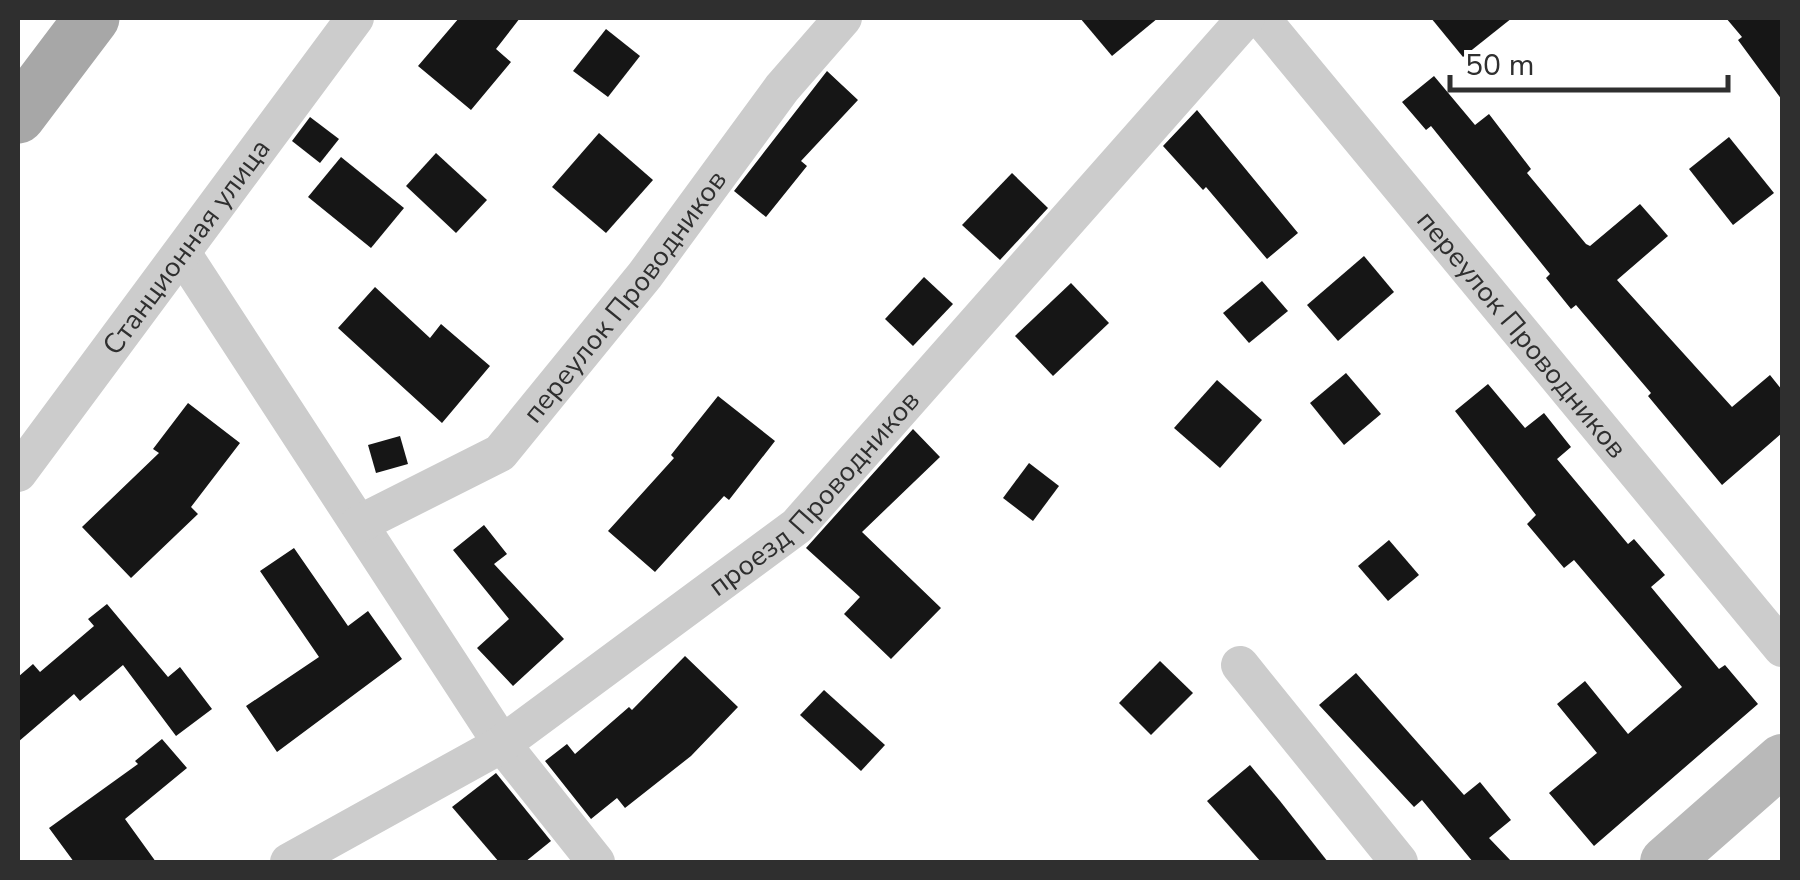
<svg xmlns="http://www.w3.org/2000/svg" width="1800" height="880" viewBox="0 0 1800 880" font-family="'Nunito Sans',sans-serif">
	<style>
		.building { fill: #161616 }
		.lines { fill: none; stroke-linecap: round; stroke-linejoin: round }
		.minor { stroke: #ccc; stroke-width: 38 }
		.secondary { stroke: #b9b9b9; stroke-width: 52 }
		.primary { stroke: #a7a7a7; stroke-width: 55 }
		.labels { text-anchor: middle; stroke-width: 10; stroke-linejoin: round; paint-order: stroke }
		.street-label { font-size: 28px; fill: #2f2f2f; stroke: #fff }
	</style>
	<rect width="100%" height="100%" fill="#fff"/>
	<!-- building -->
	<g class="building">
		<path d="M459 18H520L496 49 511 62 471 110 418 66Z"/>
		<path d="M1080 18H1158L1112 56Z"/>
		<path d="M1431 18H1512L1463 57Z"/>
		<path d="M1726 18H1782V100L1738 40 1742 37Z"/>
		<path d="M606 29 640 56 608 97 573 71Z"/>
		<path d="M827 71 858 100 801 161 807 166 766 217 734 191Z"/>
		<path d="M1434 76 1475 125 1489 114 1531 169 1527 173 1586 244 1590 246 1640 204 1668 236 1617 280 1732 407 1770 375 1782 390V433L1722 485 1648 396 1651 393 1576 305 1571 309 1546 278 1550 274 1431 126 1426 130 1402 102Z"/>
		<path d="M1197 110 1298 233 1267 259 1206 187 1203 190 1163 146Z"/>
		<path d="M310 117 339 139 320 163 292 141Z"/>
		<path d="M599 133 653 180 606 233 552 187Z"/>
		<path d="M1729 137 1774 193 1733 225 1689 169Z"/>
		<path d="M436 153 487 200 456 233 406 186Z"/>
		<path d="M341 157 404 208 371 248 308 197Z"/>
		<path d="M1012 173 1048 208 1000 260 962 225Z"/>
		<path d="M1364 256 1394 292 1338 341 1307 305Z"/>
		<path d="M924 277 953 304 913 346 885 319Z"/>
		<path d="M1262 281 1288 311 1249 343 1223 313Z"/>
		<path d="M1071 283 1109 323 1053 376 1015 336Z"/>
		<path d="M375 287 430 338 441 324 490 366 442 423 338 328Z"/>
		<path d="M1346 373 1381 414 1344 445 1310 403Z"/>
		<path d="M1217 380 1262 420 1220 468 1174 428Z"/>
		<path d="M1488 384 1525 428 1544 413 1571 447 1557 459 1628 544 1634 539 1665 575 1651 587 1719 669 1725 665 1758 704 1594 846 1549 793 1597 753 1557 704 1585 681 1628 734 1682 687 1574 560 1564 568 1527 524 1536 515 1455 411Z"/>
		<path d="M718 396 775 441 729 500 724 496 655 572 608 531 674 458 671 455Z"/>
		<path d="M188 403 240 443 191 507 198 514 131 578 82 527 159 453 153 449Z"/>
		<path d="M913 429 940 457 862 532 941 608 891 659 844 614 860 597 806 548Z"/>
		<path d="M400 436 408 464 376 473 368 445Z"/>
		<path d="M1029 463 1059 486 1033 521 1003 498Z"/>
		<path d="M484 525 507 554 494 564 564 639 513 686 477 648 509 619 453 550Z"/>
		<path d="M1389 540 1419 575 1388 601 1358 566Z"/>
		<path d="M294 548 348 626 368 611 402 659 277 752 246 706 319 657 260 571Z"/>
		<path d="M107 604 168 677 180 667 212 709 176 736 123 665 80 701 74 694 18 742V677L33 664 40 672 94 626 88 619Z"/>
		<path d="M685 656 738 707 691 756 625 808 617 798 591 819 545 761 567 744 575 754 629 707 632 710Z"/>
		<path d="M1160 661 1193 693 1151 735 1119 703Z"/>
		<path d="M1356 673 1464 795 1480 782 1511 820 1489 838 1512 862H1473L1422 800 1414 807 1319 705Z"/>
		<path d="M824 690 885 745 861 771 800 715Z"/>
		<path d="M162 739 187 768 125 819 156 862H74L49 828 138 764 135 761Z"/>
		<path d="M1250 765 1280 801 1328 862H1261L1207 801Z"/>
		<path d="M496 773 551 841 525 862H499L452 807Z"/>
	</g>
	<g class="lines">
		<!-- minor -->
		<g class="minor">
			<path id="s1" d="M1261 18 1782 648"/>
			<path d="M182 253 502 744 596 862"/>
			<path id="s2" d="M18 473 355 18"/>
			<path id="s3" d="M359 524 500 453 645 275 782 88 843 18"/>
			<path d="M1240 665 1399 862"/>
			<path id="s4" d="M289 862 502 744 797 526 1246 18"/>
		</g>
		<!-- secondary -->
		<path class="secondary" d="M1666 862 1782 760"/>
		<!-- primary -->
		<path class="primary" d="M18 116 92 18"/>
	</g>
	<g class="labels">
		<!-- street labels -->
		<g class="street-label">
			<text dy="10" stroke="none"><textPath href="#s2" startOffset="282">Станционная улица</textPath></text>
			<text dy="10" stroke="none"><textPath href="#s3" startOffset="358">переулок Проводников</textPath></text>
			<text dy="10" stroke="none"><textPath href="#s1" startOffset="410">переулок Проводников</textPath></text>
			<text dy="10" stroke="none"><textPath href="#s4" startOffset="645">проезд Проводников</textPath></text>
		</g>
	</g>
	<!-- border -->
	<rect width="1800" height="880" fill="none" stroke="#2f2f2f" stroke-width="40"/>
	<!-- scale -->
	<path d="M1450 75v15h278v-15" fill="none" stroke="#2f2f2f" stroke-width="5"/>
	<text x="1465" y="75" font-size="30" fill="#2f2f2f" stroke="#ffffff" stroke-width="8" paint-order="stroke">50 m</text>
</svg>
